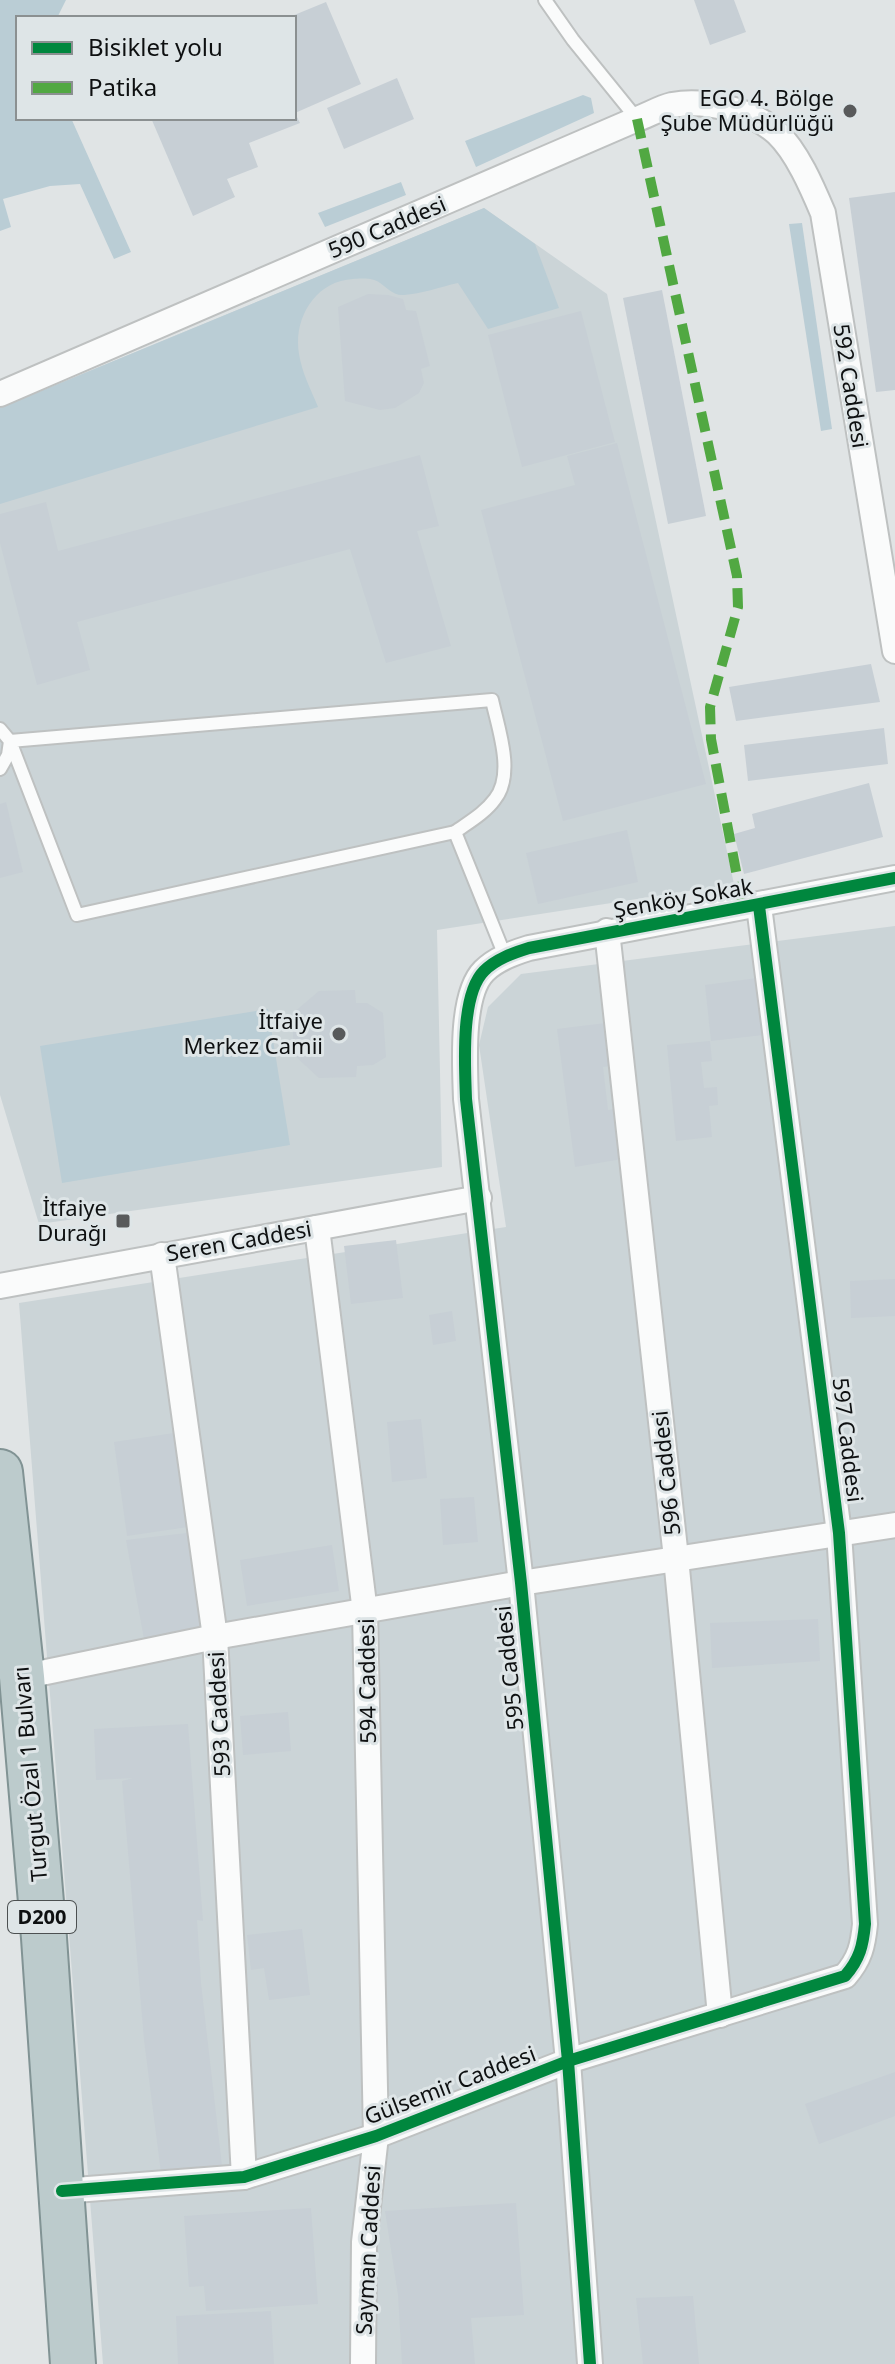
<svg xmlns="http://www.w3.org/2000/svg" width="895" height="2364" viewBox="0 0 895 2364" font-family="'Noto Sans',sans-serif">
	<style>
		.built { fill: #cbd4d7 }
		.green { fill: #bacdd5 }
		.building { fill: #c7cfd5 }
		.lines { fill: none; stroke-linecap: round; stroke-linejoin: round }
		.lane-casing { stroke: #bec1c1; stroke-width: 16 }
		.street-casing { stroke: #bec1c1; stroke-width: 28 }
		.highway-casing { stroke: #819394; stroke-width: 48 }
		.lane { stroke: #fafbfb; stroke-width: 12 }
		.street { stroke: #fafbfb; stroke-width: 24 }
		.highway { stroke: #bccbcc; stroke-width: 44 }
		.quiet { stroke: #51a842; stroke-width: 10; stroke-dasharray: 20 10; stroke-linecap: butt }
		.cycleway-casing { stroke: #dee5e7; stroke-width: 17 }
		.cycleway { stroke: #00873e; stroke-width: 12 }
		.poi-dot { fill: #585a5b; stroke: #dee5e7; stroke-width: 3 }
		.labels { text-anchor: middle; stroke-width: 6; stroke-linejoin: round; paint-order: stroke }
		.shield { fill: #dee5e7; stroke: #4c5051; stroke-width: 2 }
		.shield-label { font-size: 20px; font-weight: bold; fill: #0e1011 }
		.poi-label { font-size: 22px; fill: #0e1011; stroke: #dee5e7; text-anchor: end }
		.street-label { font-size: 22px; fill: #0e1011; stroke: #dee5e7 }
	</style>
	<rect width="100%" height="100%" fill="#e0e4e5"/>
	<!-- built -->
	<g class="built">
		<path d="M484 208 607 294 734 884 437 930 442 1167 39 1224 0 1095V408Z"/>
		<path d="M895 926V2364H103L19 1303 506 1227 479 1045 488 1007 521 974Z"/>
	</g>
	<!-- green -->
	<g class="green">
		<path d="M0 0H66L57 18H18V118H71L131 252 114 259 80 184 50 186 3 199 11 227 0 231Z"/>
		<path d="M583 95 591 98 594 113 476 167 465 141Z"/>
		<path d="M401 182 406 195 325 227 318 213Z"/>
		<path d="M484 208 535 244 559 308 488 329 458 283C440 287 421 294 404 295 392 296 386 286 377 281 372 278 359 278 353 279 315 281 293 319 299 354 302 373 311 390 318 407L0 504V408Z"/>
		<path d="M802 223 832 429 821 431 789 224Z"/>
		<path d="M268 1009 290 1145 62 1183 40 1046Z"/>
	</g>
	<!-- building -->
	<g class="building">
		<path d="M694 0H734L746 32 710 45Z"/>
		<path d="M326 2 361 84 295 113 300 123 249 143 258 167 227 179 235 197 193 216 151 118H294V18H287Z"/>
		<path d="M397 78 414 119 344 149 327 108Z"/>
		<path d="M895 192V390L876 392 849 198Z"/>
		<path d="M662 290 706 516 668 524 623 298Z"/>
		<path d="M368 294 388 295 403 299 406 310 416 311 430 366 421 369 424 383 419 393 395 408 380 410 345 401 338 307Z"/>
		<path d="M581 311 615 442 522 467 488 335Z"/>
		<path d="M617 443 706 784 563 821 481 510 575 485 567 456Z"/>
		<path d="M420 455 439 526 417 531 451 646 386 663 350 549 77 622 90 670 37 685 0 543V514L46 502 58 551Z"/>
		<path d="M871 664 880 702 736 721 729 687Z"/>
		<path d="M884 728 888 764 748 781 744 745Z"/>
		<path d="M869 783 883 837 744 874 734 834 755 828 752 814Z"/>
		<path d="M6 802 23 872 0 878V804Z"/>
		<path d="M627 830 638 882 538 904 526 853Z"/>
		<path d="M757 978 763 1035 711 1041 705 985Z"/>
		<path d="M355 990 356 1003H367L383 1013 386 1057 373 1065 357 1066 356 1077 319 1078 294 1055 292 1014 319 991Z"/>
		<path d="M606 1023 611 1066 603 1067 608 1110 620 1108 628 1158 575 1167 557 1029Z"/>
		<path d="M710 1041 712 1061 701 1062 704 1088 717 1087 718 1105 709 1106 712 1137 676 1141 667 1045Z"/>
		<path d="M396 1240 403 1298 351 1304 344 1246Z"/>
		<path d="M895 1279V1316L851 1318 850 1281Z"/>
		<path d="M452 1311 456 1341 433 1345 429 1315Z"/>
		<path d="M421 1419 427 1478 392 1482 387 1422Z"/>
		<path d="M174 1433 188 1527 127 1536 114 1442Z"/>
		<path d="M474 1497 478 1542 443 1545 440 1499Z"/>
		<path d="M187 1533 203 1629 144 1639 126 1540Z"/>
		<path d="M332 1545 339 1591 247 1606 240 1560Z"/>
		<path d="M818 1619 820 1661 712 1668 710 1623Z"/>
		<path d="M288 1712 291 1751 243 1755 240 1716Z"/>
		<path d="M188 1724 203 1921 197 1920 201 1983 222 2166 161 2173 144 2040 122 1781 133 1778 96 1780 94 1729Z"/>
		<path d="M302 1929 310 1995 269 2000 264 1968 251 1970 247 1935Z"/>
		<path d="M895 2072V2116L819 2144 805 2104Z"/>
		<path d="M516 2203 524 2315 471 2318 475 2364H402L398 2295 385 2211Z"/>
		<path d="M311 2208 318 2304 206 2311 204 2286 189 2287 184 2216Z"/>
		<path d="M693 2296 699 2364H643L636 2298Z"/>
		<path d="M271 2311 274 2364H178L176 2316Z"/>
	</g>
	<g class="lines">
		<defs>
			<g id="lane">
				<path d="M545 0 573 40 637 119"/>
				<path d="M492 700C498 728 515 774 495 799 485 813 469 822 455 832L77 915 10 741Z"/>
				<path d="M0 729 10 741 8 755 0 769"/>
				<path d="M455 832 505 956"/>
			</g>
			<g id="street">
				<path d="M0 394 637 119C648 115 660 108 672 105 705 99 752 110 777 133 797 152 812 187 823 213L895 651"/>
				<path d="M607 931 676 1558 720 2015"/>
				<path d="M317 1228 365 1612 376 2136 364 2242 363 2364"/>
				<path d="M162 1255 215 1637 244 2177"/>
				<path d="M0 1286 479 1198"/>
				<path d="M22 1677 215 1637 521 1583 895 1525"/>
				<path d="M62 2191 244 2177 376 2136 568 2061 845 1976C860 1959 863 1945 865 1924L839 1533 759 906"/>
				<path d="M590 2364 568 2061 521 1583 466 1099C465 1067 460 995 484 971 496 959 513 953 529 948L895 878"/>
			</g>
			<path id="highway" d="M0 1472 22 1677 44 1938 73 2364"/>
		</defs>
		<!-- lane casing -->
		<use href="#lane" class="lane-casing"/>
		<!-- street casing -->
		<use href="#street" class="street-casing"/>
		<!-- highway casing -->
		<use href="#highway" class="highway-casing"/>
		<!-- lane -->
		<use href="#lane" class="lane"/>
		<!-- street -->
		<use href="#street" class="street"/>
		<!-- highway -->
		<use href="#highway" class="highway"/>
		<!-- quiet -->
		<path class="quiet" d="M637 119 737 576 738 607 710 707 711 739 743 908"/>
		<defs>
			<g id="cycleway">
				<path d="M62 2191 244 2177 376 2136 568 2061 845 1976C860 1959 863 1945 865 1924L839 1533 759 906"/>
				<path d="M590 2364 568 2061 521 1583 466 1099C465 1067 460 995 484 971 496 959 513 953 529 948L895 878"/>
			</g>
		</defs>
		<!-- cycleway casing -->
		<use href="#cycleway" class="cycleway-casing"/>
		<!-- cycleway -->
		<use href="#cycleway" class="cycleway"/>
	</g>
	<!-- markers -->
	<g class="poi-dot">
		<circle cx="850" cy="111" r="8"/>
		<circle cx="339" cy="1034" r="8"/>
		<rect x="115" y="1213" width="16" height="16" rx="4"/>
	</g>
	<g class="labels">
		<!-- shield labels -->
		<rect class="shield" x="8" y="1901" width="68" height="32" rx="6"/>
		<g class="shield-label">
			<text x="42" y="1924">D200</text>
		</g>
		<!-- poi labels -->
		<g class="poi-label">
			<text x="834" y="106">EGO 4. Bölge<tspan x="834" dy="25">Şube Müdürlüğü</tspan></text>
			<text x="323" y="1029">İtfaiye<tspan x="323" dy="25">Merkez Camii</tspan></text>
			<text x="107" y="1216">İtfaiye<tspan x="107" dy="25">Durağı</tspan></text>
		</g>
		<!-- street labels -->
		<g class="street-label">
			<text transform="translate(387 227) rotate(-23)" y="8">590 Caddesi</text>
			<text transform="translate(851 386) rotate(81)" y="8">592 Caddesi</text>
			<text transform="translate(683 898) rotate(-10)" y="8">Şenköy Sokak</text>
			<text transform="translate(239 1241) rotate(-10)" y="8">Seren Caddesi</text>
			<text transform="translate(848 1440) rotate(83)" y="8">597 Caddesi</text>
			<text transform="translate(666 1473) rotate(-96)" y="8">596 Caddesi</text>
			<text transform="translate(509 1668) rotate(-96)" y="8">595 Caddesi</text>
			<text transform="translate(367 1681) rotate(-91)" y="8">594 Caddesi</text>
			<text transform="translate(219 1714) rotate(-93)" y="8">593 Caddesi</text>
			<text transform="translate(30 1774) rotate(-95)" y="8">Turgut Özal 1 Bulvarı</text>
			<text transform="translate(450 2085) rotate(-21)" y="8">Gülsemir Caddesi</text>
			<text transform="translate(368 2250) rotate(-87)" y="8">Sayman Caddesi</text>
		</g>
	</g>
	<!-- legend -->
	<rect x="16" y="16" width="280" height="104" fill="#dee5e7" stroke="#8b9091" stroke-width="2"/>
	<rect x="32" y="42" width="40" height="12" fill="#00873e" stroke="#8b9091" stroke-width="2"/>
	<text x="88" y="56" font-size="24" fill="#0e1011">Bisiklet yolu</text>
	<rect x="32" y="82" width="40" height="12" fill="#51a842" stroke="#8b9091" stroke-width="2"/>
	<text x="88" y="96" font-size="24" fill="#0e1011">Patika</text>
</svg>
